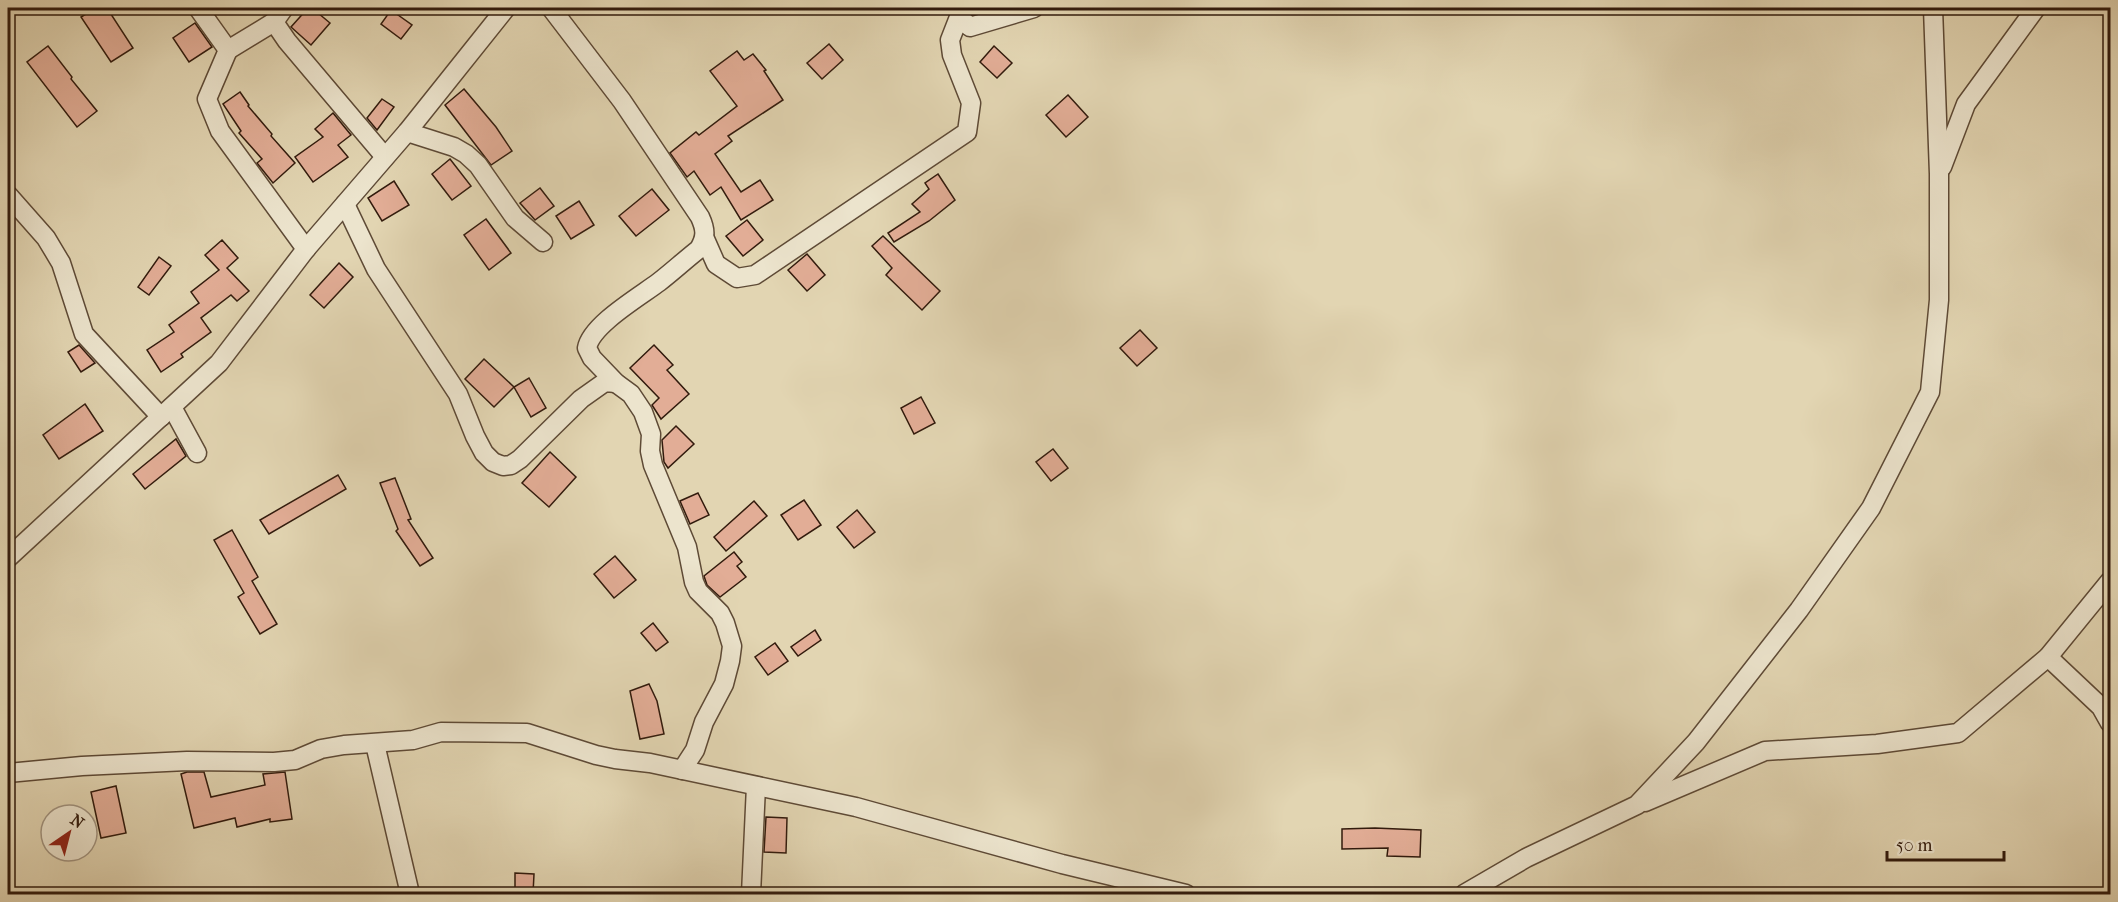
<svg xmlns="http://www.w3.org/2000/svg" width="2118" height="902" viewBox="0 0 2118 902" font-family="'IM FELL French Canon',serif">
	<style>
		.building { fill: #e2ad96; stroke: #321b0d; stroke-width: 1.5 }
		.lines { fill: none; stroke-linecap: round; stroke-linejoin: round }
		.minor-casing { stroke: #5e4a36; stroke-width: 21 }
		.minor { stroke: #ece4cd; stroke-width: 18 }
	</style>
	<rect width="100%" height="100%" fill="#e2d5b2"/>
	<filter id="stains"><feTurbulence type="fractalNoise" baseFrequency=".00333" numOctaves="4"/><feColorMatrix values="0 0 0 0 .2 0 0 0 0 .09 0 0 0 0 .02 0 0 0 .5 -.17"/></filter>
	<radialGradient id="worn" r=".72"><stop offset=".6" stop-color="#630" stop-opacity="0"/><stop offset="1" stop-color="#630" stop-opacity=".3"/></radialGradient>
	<!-- building -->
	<g class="building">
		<path d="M96 8H107L133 48 111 62 81 17Z"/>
		<path d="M308 8H312L330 23 311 45 291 27Z"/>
		<path d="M391 10 412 25 401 39 381 24Z"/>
		<path d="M195 23 212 47 189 62 173 38Z"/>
		<path d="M829 44 843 60 822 79 807 63Z"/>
		<path d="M48 46 72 77 71 79 97 111 77 127 27 62Z"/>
		<path d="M994 46 1012 63 997 78 980 62Z"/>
		<path d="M737 51 744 60 753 54 766 70 764 71 783 100 728 136 732 141 715 154 741 192 760 180 773 200 741 220 721 187 710 195 694 171 687 177 670 153 696 132 699 135 737 106 710 71Z"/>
		<path d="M464 89 496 127 512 151 491 165 445 105Z"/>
		<path d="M240 92 249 105 248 106 272 134 271 136 295 163 273 183 257 163 262 159 239 133 241 131 223 104Z"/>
		<path d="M1068 95 1088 117 1066 137 1046 115Z"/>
		<path d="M382 99 394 107 377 130 367 118Z"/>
		<path d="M333 113 351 135 338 145 348 157 313 182 295 157 323 137 315 129Z"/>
		<path d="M450 159 471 186 452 200 432 174Z"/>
		<path d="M938 174 955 200 929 221 894 242 888 233 920 212 912 204 929 189 925 183Z"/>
		<path d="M394 181 409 205 382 221 368 198Z"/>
		<path d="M540 188 554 206 535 220 520 203Z"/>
		<path d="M652 189 669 210 636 236 619 216Z"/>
		<path d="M579 201 594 225 571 239 556 216Z"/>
		<path d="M486 219 511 253 489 270 464 235Z"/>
		<path d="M747 220 763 240 743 256 726 236Z"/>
		<path d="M883 236 940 291 922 310 886 275 892 268 872 246Z"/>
		<path d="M222 240 238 258 227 268 249 291 237 301 231 295 201 318 211 332 181 354 183 357 161 372 147 350 174 332 169 325 199 303 191 292 219 270 205 255Z"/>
		<path d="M807 254 825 275 807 291 788 270Z"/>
		<path d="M159 257 171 266 149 295 138 287Z"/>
		<path d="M339 263 353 277 324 308 310 295Z"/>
		<path d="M1140 330 1157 348 1137 366 1120 348Z"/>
		<path d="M79 345 95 363 81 372 68 352Z"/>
		<path d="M654 345 673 365 667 370 689 394 661 419 652 405 659 398 630 368Z"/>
		<path d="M484 359 514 387 494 407 465 379Z"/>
		<path d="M529 378 546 408 531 417 514 387Z"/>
		<path d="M921 397 935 423 914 434 901 408Z"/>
		<path d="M85 404 103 431 59 459 43 435Z"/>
		<path d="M676 426 694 444 668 468 664 462 662 440Z"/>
		<path d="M176 439 186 456 145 489 133 474Z"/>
		<path d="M1053 449 1068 468 1051 481 1036 462Z"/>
		<path d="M550 452 576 477 549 507 522 483Z"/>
		<path d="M338 475 346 489 269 534 260 520Z"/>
		<path d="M395 478 411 519 408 520 433 558 420 566 396 531 398 529 380 483Z"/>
		<path d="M698 493 709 515 690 524 680 501Z"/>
		<path d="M804 500 821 525 798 540 781 515Z"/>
		<path d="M754 501 767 516 726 551 714 537Z"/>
		<path d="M857 510 875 532 854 548 837 527Z"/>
		<path d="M232 530 258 577 252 581 277 624 260 634 238 597 244 593 214 540Z"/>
		<path d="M734 552 742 562 737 566 746 577 720 597 707 585 704 576Z"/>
		<path d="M615 556 636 580 614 598 594 574Z"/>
		<path d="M653 623 668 642 656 651 641 633Z"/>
		<path d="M815 630 821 640 798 656 791 647Z"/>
		<path d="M775 643 788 661 768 675 755 657Z"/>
		<path d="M649 684 657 701 664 734 640 739 630 691Z"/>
		<path d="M187 772H204L211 797 265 785 263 774 285 772 292 819 270 822V819L237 827 235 818 194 828 181 774Z"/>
		<path d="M116 786 126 833 101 838 91 792Z"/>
		<path d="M766 817 787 818 786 853 764 852Z"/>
		<path d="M1375 828 1421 830 1420 857 1387 856 1388 848 1342 849V829Z"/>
		<path d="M515 873 534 874 533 894H515Z"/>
	</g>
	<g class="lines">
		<defs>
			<g id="minor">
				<path d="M198 8 228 50 207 99 220 131 306 249"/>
				<path d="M284 8 274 22 287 41 385 157"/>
				<path d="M551 8 622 101 700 217C706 230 706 237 699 249 685 260 672 272 659 282 639 297 591 325 587 348L592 358 616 383 631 394 643 412 651 434 650 451 653 465 687 547 694 582 698 591 720 613 725 623 732 646 730 661 724 684 704 722 695 750 682 770"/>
				<path d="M228 50 274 22"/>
				<path d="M407 132 454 147 466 154 478 165 515 218 543 242"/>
				<path d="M1942 167 1966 104 2036 8"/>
				<path d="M8 195 46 238 61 263 84 334 161 417"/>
				<path d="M345 204 376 269 458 394 475 436 484 453 493 462 503 466 511 465 520 459 581 399 605 382 616 383"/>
				<path d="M705 239 716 264 737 278 755 275 967 132 971 103 952 55 950 40 959 17 970 27 1034 8"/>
				<path d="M172 407 197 453"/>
				<path d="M8 558 219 363 306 249 407 132 506 8"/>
				<path d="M2048 657 2101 707 2110 723"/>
				<path d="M375 744 410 894"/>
				<path d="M8 773 82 766 187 761 274 762 295 760 321 749 344 745 413 740 441 732 527 733 596 755 615 759 650 763 856 807 1062 864 1186 894"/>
				<path d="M1645 802 1765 751 1877 744 1958 733 2048 657 2110 581"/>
				<path d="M751 894 756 786"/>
				<path d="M1464 894 1526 858 1637 805 1696 742 1799 610 1871 508 1930 392 1939 300V174L1933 8"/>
			</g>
		</defs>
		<!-- minor casing -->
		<use href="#minor" class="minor-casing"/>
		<!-- minor -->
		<use href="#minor" class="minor"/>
	</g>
	<!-- margin -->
	<rect width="2118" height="902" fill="none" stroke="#e2d5b2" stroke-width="30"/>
	<rect x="9" y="9" width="2100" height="884" fill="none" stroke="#321b0d" stroke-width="3"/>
	<rect x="15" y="15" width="2088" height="872" fill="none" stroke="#321b0d" stroke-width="1.5"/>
	<!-- north arrow -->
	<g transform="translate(69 833) rotate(35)"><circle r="28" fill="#ece4cd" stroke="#a29480" stroke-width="1.5"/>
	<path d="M0-4.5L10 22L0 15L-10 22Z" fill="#8f2418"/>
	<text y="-9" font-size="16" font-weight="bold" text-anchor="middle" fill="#321b0d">N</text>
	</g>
	<!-- scale -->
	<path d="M1887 851v9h117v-9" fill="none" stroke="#321b0d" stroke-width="3"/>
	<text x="1896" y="851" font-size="18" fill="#321b0d" stroke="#ece4cd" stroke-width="4.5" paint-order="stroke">50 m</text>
	<rect width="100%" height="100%" filter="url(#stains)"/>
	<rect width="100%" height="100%" fill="url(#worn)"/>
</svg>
